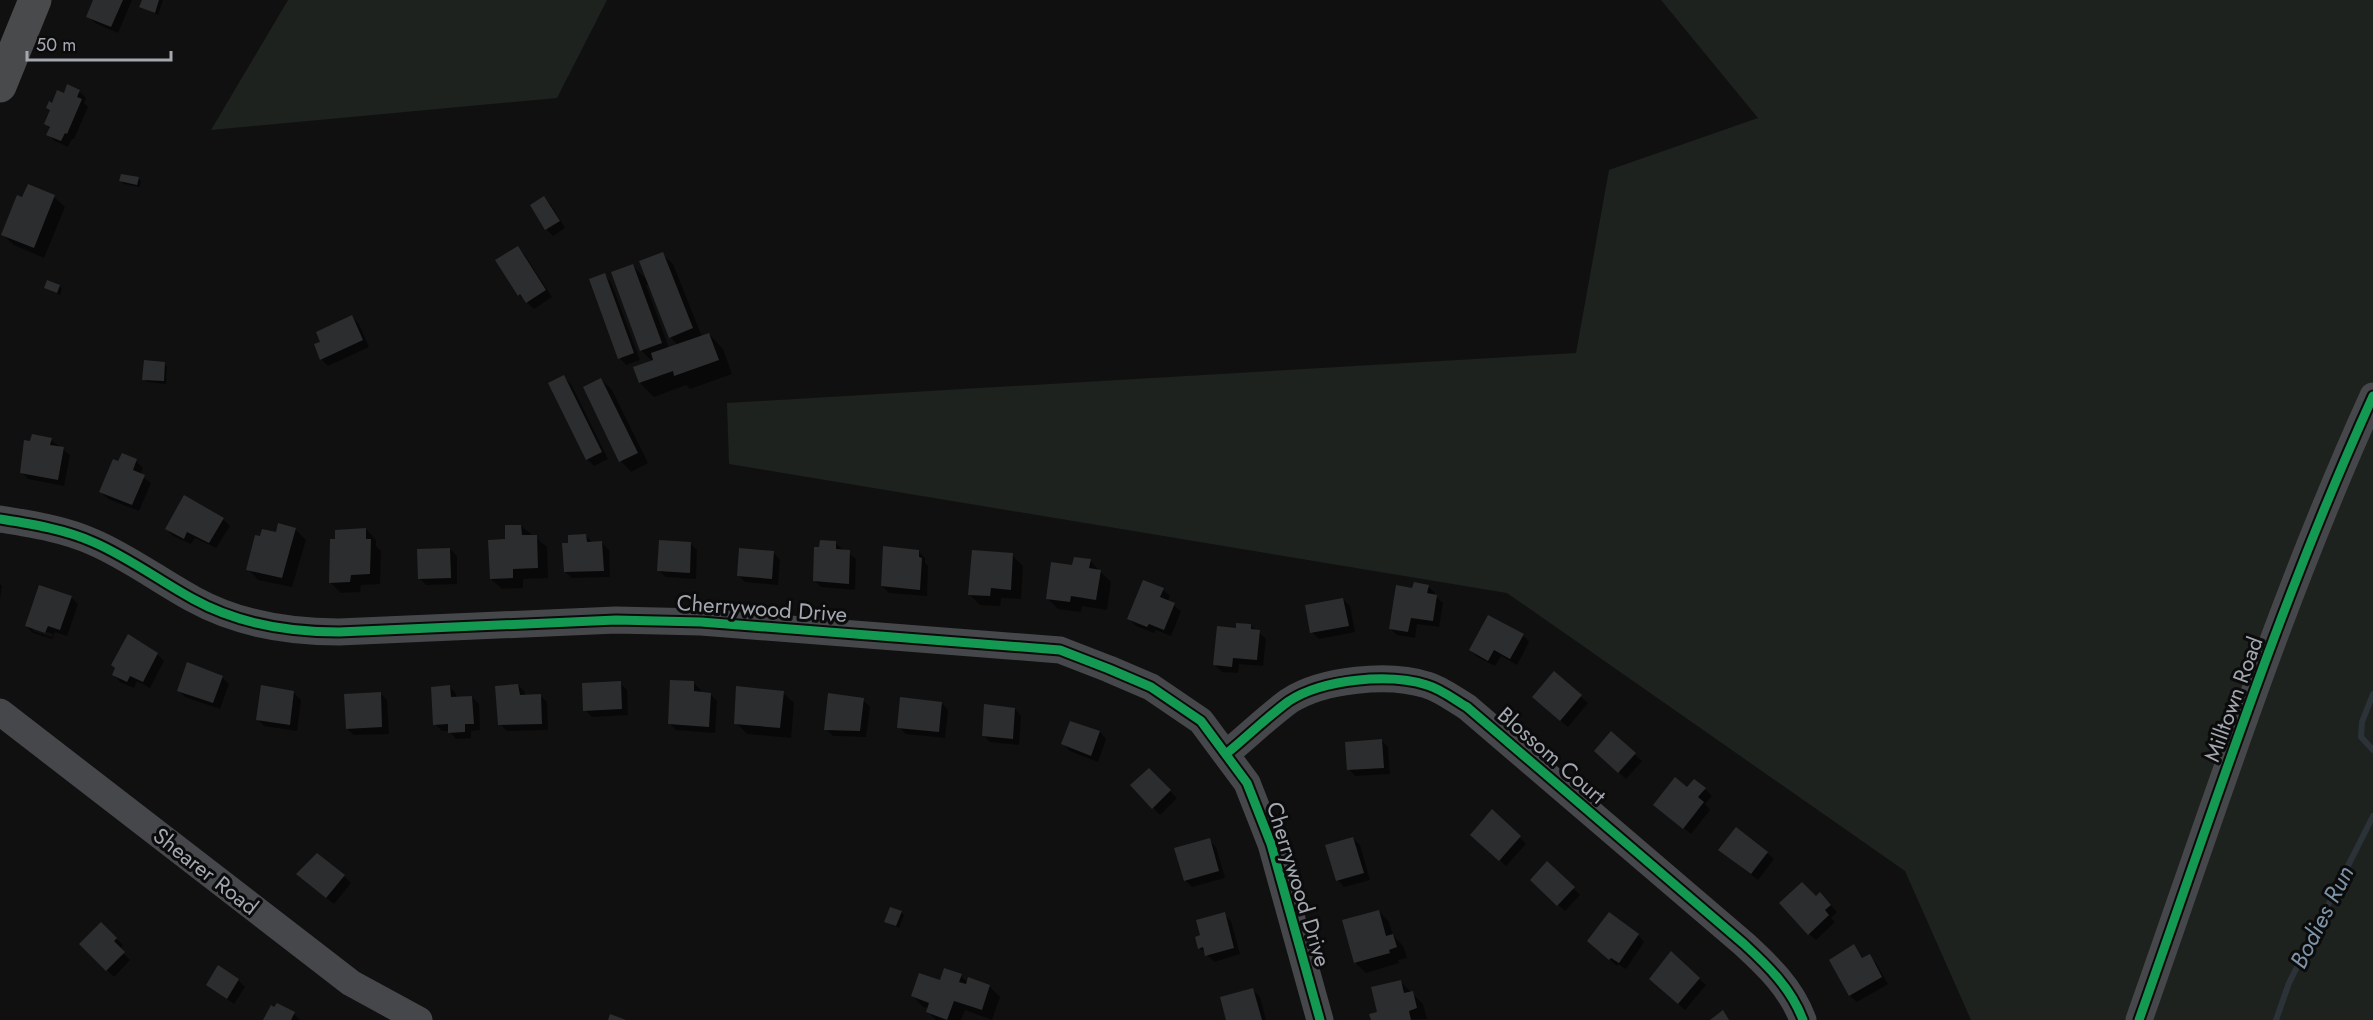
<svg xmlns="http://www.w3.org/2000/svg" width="2373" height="1020" viewBox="0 0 2373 1020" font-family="Jost,sans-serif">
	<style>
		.green { fill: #1d221e }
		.shadow { fill: #0007; fill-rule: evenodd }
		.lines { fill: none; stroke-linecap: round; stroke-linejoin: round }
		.stream { stroke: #2c3338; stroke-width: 6 }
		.building { fill: #2c2d2e }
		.minor { stroke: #46474a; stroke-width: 27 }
		.major { stroke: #494a4c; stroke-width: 33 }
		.cycleway-casing { stroke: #0b0b0c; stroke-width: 13 }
		.cycleway { stroke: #139951; stroke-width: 9 }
		.labels { text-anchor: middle; stroke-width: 6; stroke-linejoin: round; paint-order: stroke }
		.street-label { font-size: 22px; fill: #a3a7b0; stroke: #0b0b0c }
		.water-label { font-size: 24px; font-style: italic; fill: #7d94a8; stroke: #0b0b0c }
	</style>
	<rect width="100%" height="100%" fill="#101011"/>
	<!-- green -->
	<g class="green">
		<path d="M288 0H607L557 98 211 130Z"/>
		<path d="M1661 0H2373V1020H1971L1905 871 1507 593 729 464 727 403 1576 353 1609 170 1758 118Z"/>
	</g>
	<!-- shadow -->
	<g class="shadow">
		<path d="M95 0H132L118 33 95 23 88 16Z"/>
		<path d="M143 0H163L158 15 141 7Z"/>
		<path d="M79 91 86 98 84 103 88 107 74 139H72L68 147 55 141 48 134 50 129 46 124 53 104 64 95Z"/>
		<path d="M138 178 141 181 140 187 124 184 121 181Z"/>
		<path d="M54 197 65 207 44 258 14 245 3 235Z"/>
		<path d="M544 198 551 205 565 228 553 236 546 229Z"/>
		<path d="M517 248 524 254 552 297 534 309 519 295Z"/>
		<path d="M662 254 673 264 702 337 709 334 723 349 732 374 690 389 686 385 654 397 640 383 653 362 641 350 633 266 648 281ZM649 284 670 337 678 345 669 348 646 285Z"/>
		<path d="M604 275 611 282 640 360 626 365 620 358Z"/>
		<path d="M59 286 62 289 60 295 46 288Z"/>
		<path d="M352 317 359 324 369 347 328 366 321 359Z"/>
		<path d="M164 364 167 367 166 384 147 382 144 379Z"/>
		<path d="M564 377 571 384 608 459 594 466 587 459Z"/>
		<path d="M601 379 612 390 648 463 631 472 621 461Z"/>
		<path d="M51 440 70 455 64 486 28 479 21 472Z"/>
		<path d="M122 455 136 461 143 468 140 475 151 483 139 511 108 499 101 492Z"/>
		<path d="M223 519 230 526 216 548 195 538 191 544 173 536 167 529Z"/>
		<path d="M279 524 296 530 306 540 292 587 258 580 248 569 277 533Z"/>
		<path d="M521 526 547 547 548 578 523 579V588L502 589 491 579 507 541Z"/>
		<path d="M366 529 376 540V546L381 551 380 584 361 585 360 592 341 593 330 582Z"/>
		<path d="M585 535 592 542 602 543 609 550 610 577 572 578 565 572 569 544Z"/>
		<path d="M690 543 697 550 696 579 666 577 659 571Z"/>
		<path d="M835 543 856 559 855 590 821 587 814 580Z"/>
		<path d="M450 549 457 556V584L426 585 419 578Z"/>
		<path d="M918 551 925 558V563L928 566 927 596 889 593 882 586Z"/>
		<path d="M774 553 780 560 778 585 745 582 738 575Z"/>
		<path d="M1012 555 1023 566 1021 599 1001 598 1000 606 980 605 969 594Z"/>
		<path d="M1090 561 1111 582 1107 610 1082 606 1081 612 1058 609 1047 598 1073 567Z"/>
		<path d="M0 584 2 586 0 600Z"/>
		<path d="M1428 586 1435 593V596L1443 603 1439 627 1417 624 1415 638 1397 635 1390 628 1414 590Z"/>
		<path d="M1163 590 1170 596 1168 601 1181 611 1171 636 1156 630 1154 633 1136 626 1129 619Z"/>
		<path d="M71 597 78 604 67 636 55 632 52 639 33 633 26 626ZM33 628 53 634 52 637 33 631Z"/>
		<path d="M1343 599 1350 606 1355 632 1319 639 1312 632Z"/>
		<path d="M1251 626 1266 639 1263 666 1239 664 1238 673 1222 672 1215 665 1237 629Z"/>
		<path d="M1523 635 1529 642 1517 665 1501 656 1495 666 1477 657 1471 650Z"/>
		<path d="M157 654 164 661 150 688 137 681 134 688 120 682 114 675Z"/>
		<path d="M1554 674 1588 703 1568 727 1541 704Z"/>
		<path d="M222 677 229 684 220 709 185 697 179 690Z"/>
		<path d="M620 683 627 690 628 715 592 717 585 710Z"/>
		<path d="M694 683 701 690 700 693 710 694 717 701 715 733 676 730 669 723Z"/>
		<path d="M518 685 525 692V696L540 695 547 702 548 730 507 731 500 724Z"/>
		<path d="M450 687 456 694 457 698 472 697 479 704 480 730 471 731V738L456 739 449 731H442L435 724Z"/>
		<path d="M294 693 301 700 297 731 264 726 257 719Z"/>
		<path d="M380 693 387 700 389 734 354 735 347 729Z"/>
		<path d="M783 693 794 703 791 738 747 734 736 723Z"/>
		<path d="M863 700 870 707 866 737 833 736 826 729Z"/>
		<path d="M942 703 948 710 945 738 906 734 899 727Z"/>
		<path d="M1015 709 1021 716 1019 745 990 742 983 735Z"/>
		<path d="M1071 722 1100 732 1106 739 1098 762 1070 751 1063 744Z"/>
		<path d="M1611 734 1642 761 1626 779 1603 758Z"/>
		<path d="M1381 740 1388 747 1390 774 1355 776 1349 769Z"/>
		<path d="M1149 770 1177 798 1160 815 1132 785Z"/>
		<path d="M1688 789H1705L1712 796 1705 804 1710 810 1691 834 1662 811Z"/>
		<path d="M1492 811 1526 844 1506 866 1479 841Z"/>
		<path d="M1353 838 1360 845 1370 880 1344 887 1338 880Z"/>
		<path d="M1209 840 1216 847 1225 878 1192 887 1185 880Z"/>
		<path d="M1767 853 1774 859 1758 880 1727 856Z"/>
		<path d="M1547 863 1580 895 1565 911 1538 887Z"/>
		<path d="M344 876 351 883 334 904 305 881Z"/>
		<path d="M1820 894 1837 912 1831 918 1835 922 1816 940 1809 934 1816 898Z"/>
		<path d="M1379 911 1389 922 1393 935 1403 946 1407 958 1398 960 1399 963 1366 973 1355 962Z"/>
		<path d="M901 912 904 915 899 928 886 922Z"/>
		<path d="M1224 914 1231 921 1240 954 1214 962 1200 948 1202 936Z"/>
		<path d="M101 924 123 945 119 949 130 960 114 977 81 944Z"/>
		<path d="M1638 935 1644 942 1626 969 1618 964 1617 966 1596 948Z"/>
		<path d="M1854 946 1864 959 1869 956 1876 963 1888 984 1857 1002 1850 996 1831 960Z"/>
		<path d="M961 976 968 983 989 986 1000 997 992 1020 965 1010 961 1020H936L928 1012 929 1008 923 1007 913 996 941 982Z"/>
		<path d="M1699 979 1706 985 1685 1010 1658 986Z"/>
		<path d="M238 980 245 987 234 1004 207 985Z"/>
		<path d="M1401 982 1423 1004 1427 1019 1372 1020Z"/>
		<path d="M1253 990 1260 997 1266 1020H1228Z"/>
		<path d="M294 1014 300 1020H264Z"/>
	</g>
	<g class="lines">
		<!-- stream -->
		<g class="stream">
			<path d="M2373 694 2362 722 2361 737 2373 750"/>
			<path d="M2276 1020 2289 983 2373 816"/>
		</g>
	</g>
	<!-- building -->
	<g class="building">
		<path d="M93 0H123L111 27 86 17Z"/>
		<path d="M142 0H159L155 13 139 7Z"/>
		<path d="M67 84 80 90 77 97 82 99 67 134 65 133 61 141 46 135 50 127 44 124 50 110 46 108 49 101 52 103 57 90 64 93Z"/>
		<path d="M121 174 139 177 137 185 119 181Z"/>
		<path d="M28 184 55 195 34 248 1 235 17 195 22 197Z"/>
		<path d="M544 196 560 221 545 230 530 205Z"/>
		<path d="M518 246 546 290 526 303 520 294 518 296 495 260Z"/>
		<path d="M663 252 693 328 669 338 639 261Z"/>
		<path d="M633 264 662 343 640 351 611 272Z"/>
		<path d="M605 273 634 353 618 359 589 279Z"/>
		<path d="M47 280 60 285 57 293 44 288Z"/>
		<path d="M352 315 363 340 320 360 314 344 320 342 316 332Z"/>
		<path d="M709 333 719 360 674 376 673 371 639 383 633 367 653 360 651 353Z"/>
		<path d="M144 360 165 362 164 381 142 380Z"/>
		<path d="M564 375 602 452 586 460 548 383Z"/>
		<path d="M601 378 638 453 619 462 583 387Z"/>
		<path d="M32 434 52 438 50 445 64 447 58 480 20 473 24 440 30 441Z"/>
		<path d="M122 453 137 459 133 470 145 475 132 505 99 492 113 459 118 461Z"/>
		<path d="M184 495 224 518 209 543 187 532 184 539 165 529Z"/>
		<path d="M278 523 296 528 282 578 246 570 255 535 260 536 262 529 276 532Z"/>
		<path d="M505 525H521L522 535H537L538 568 513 569V578L490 579 488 540 505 539Z"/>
		<path d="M366 528V539H371L370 574 351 575 350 582 329 583 330 539H335V530Z"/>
		<path d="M586 534 587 542 602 541 604 571 564 572 562 543H568V535Z"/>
		<path d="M659 540 691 542 690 573 657 571Z"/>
		<path d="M820 540 836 541V549L850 550 849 584 813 581 814 547H819Z"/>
		<path d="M883 546 919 550V557L922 558 920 590 881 586Z"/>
		<path d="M450 548 451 578 418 579 417 549Z"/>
		<path d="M739 548 774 551 772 579 737 576Z"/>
		<path d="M972 550 1013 553 1011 590 991 588 990 596 968 595Z"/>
		<path d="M1074 557 1091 559 1089 568 1101 570 1096 600 1071 596 1070 602 1046 599 1051 562 1072 565Z"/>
		<path d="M1143 580 1164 588 1160 597 1175 603 1164 630 1149 624 1147 627 1127 619Z"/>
		<path d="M1414 582 1429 585 1427 593 1437 595 1433 621 1411 618 1408 632 1389 629 1396 585 1412 588Z"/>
		<path d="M39 585 72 596 60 630 48 626 45 633 25 626Z"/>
		<path d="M1343 598 1349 626 1310 633 1305 605Z"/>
		<path d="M1488 615 1524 634 1510 659 1494 650 1488 661 1469 650Z"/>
		<path d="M1236 623 1251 624V629L1260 630 1257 660 1233 658 1232 667 1213 665 1217 626 1236 628Z"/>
		<path d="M128 634 158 653 143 682 130 676 127 682 112 675 115 668 111 665Z"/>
		<path d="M187 662 223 676 213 703 177 691Z"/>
		<path d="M1554 671 1582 695 1560 721 1532 697Z"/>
		<path d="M670 680 694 681V691L711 693 709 727 668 724Z"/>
		<path d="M621 681 622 709 583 711 582 683Z"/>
		<path d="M518 684 520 695 541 694 542 724 498 725 495 686Z"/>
		<path d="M261 685 294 691 290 725 256 720Z"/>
		<path d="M450 685 451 697 472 696 474 724H465V732L448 733V724L433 725 431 687Z"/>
		<path d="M736 686 784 691 780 728 734 724Z"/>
		<path d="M381 692 382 727 346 729 344 694Z"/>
		<path d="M828 693 864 698 860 731 824 730Z"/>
		<path d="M900 697 942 702 939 732 897 728Z"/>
		<path d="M984 704 1015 708 1013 739 982 736Z"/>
		<path d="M1070 721 1100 731 1091 756 1061 744Z"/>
		<path d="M1611 731 1636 753 1618 773 1594 751Z"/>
		<path d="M1382 739 1384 768 1347 770 1345 742Z"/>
		<path d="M1149 768 1171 790 1152 809 1130 785Z"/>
		<path d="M1675 777 1687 787 1694 779 1706 788 1698 797 1704 802 1683 829 1653 805Z"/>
		<path d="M1492 809 1521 836 1499 861 1470 835Z"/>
		<path d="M1736 827 1768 852 1751 874 1718 850Z"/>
		<path d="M1353 837 1364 873 1336 881 1325 845Z"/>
		<path d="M1210 838 1219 871 1184 881 1174 848Z"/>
		<path d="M317 853 345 875 326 898 296 874Z"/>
		<path d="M1547 861 1575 887 1557 906 1530 880Z"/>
		<path d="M1802 882 1816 896 1820 892 1831 905 1825 910 1829 915 1808 935 1779 903Z"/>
		<path d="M890 907 902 911 896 926 884 922Z"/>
		<path d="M1379 910 1386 936 1393 934 1397 947 1389 950 1390 953 1354 963 1342 920Z"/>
		<path d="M1225 912 1234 948 1205 956 1203 947 1198 949 1195 937 1200 935 1196 920Z"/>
		<path d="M1609 912 1639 934 1619 963 1611 958 1609 960 1587 941Z"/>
		<path d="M101 922 117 938 114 941 125 952 106 971 79 944Z"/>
		<path d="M1854 944 1862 958 1870 954 1882 977 1849 996 1829 960Z"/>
		<path d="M1671 951 1700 978 1678 1004 1649 979Z"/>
		<path d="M218 965 239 979 227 999 206 985Z"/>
		<path d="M944 968 962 974 959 982 966 984 968 977 990 985 982 1010 954 1001 947 1020 926 1012 929 1003 911 996 919 973 940 980Z"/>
		<path d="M1401 980 1404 993 1413 991 1417 1008 1409 1011 1411 1020H1371L1369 1014 1377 1012 1371 987Z"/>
		<path d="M1253 988 1262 1020H1226L1220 997Z"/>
		<path d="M277 1003 295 1012 291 1020H263L271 1005 274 1007Z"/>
		<path d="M1723 1010 1729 1020H1710Z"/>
		<path d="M610 1014 626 1020H608Z"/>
	</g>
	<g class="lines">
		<!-- minor -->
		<g class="minor">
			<path d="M0 519C31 524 64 529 93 542 128 557 160 581 193 599 238 624 289 632 339 632L616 620 701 622 1060 650 1109 669 1151 687 1201 721 1247 783 1271 844 1320 1020"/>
			<path d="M0 712 351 983 419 1020"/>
			<path d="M1226 754C1247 737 1267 717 1289 701 1323 679 1389 673 1427 685 1441 689 1455 700 1467 707L1744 944C1768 966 1791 988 1803 1020"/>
			<path d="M2139 1020C2213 811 2281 598 2373 396"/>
		</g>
		<!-- major -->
		<path class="major" d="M0 86 35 0"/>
		<defs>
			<g id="cycleway">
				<path d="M0 519C31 524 64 529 93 542 128 557 160 581 193 599 238 624 289 632 339 632L616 620 701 622 1060 650 1109 669 1151 687 1201 721 1247 783 1271 844 1320 1020"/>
				<path d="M1226 754C1247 737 1267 717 1289 701 1323 679 1389 673 1427 685 1441 689 1455 700 1467 707L1744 944C1768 966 1791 988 1803 1020"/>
				<path d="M2139 1020C2213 811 2281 598 2373 396"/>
			</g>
		</defs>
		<!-- cycleway casing -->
		<use href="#cycleway" class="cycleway-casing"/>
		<!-- cycleway -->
		<use href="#cycleway" class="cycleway"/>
	</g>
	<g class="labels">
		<!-- street labels -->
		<g class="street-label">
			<text transform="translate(762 608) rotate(4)" y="8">Cherrywood Drive</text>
			<text transform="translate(2233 699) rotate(-70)" y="8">Milltown Road</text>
			<text transform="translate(1552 755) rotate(41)" y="8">Blossom Court</text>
			<text transform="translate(206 871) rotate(38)" y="8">Shearer Road</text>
			<text transform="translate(1299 884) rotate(73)" y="8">Cherrywood Drive</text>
		</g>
		<!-- water labels -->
		<g class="water-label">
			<text transform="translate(2322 917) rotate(-63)" y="8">Bodies Run</text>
		</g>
	</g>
	<!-- scale -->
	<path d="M27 51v9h144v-9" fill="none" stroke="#a3a7b0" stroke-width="3"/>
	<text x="36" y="51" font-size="18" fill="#a3a7b0" stroke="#0b0b0c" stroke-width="4.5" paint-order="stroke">50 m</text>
</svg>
